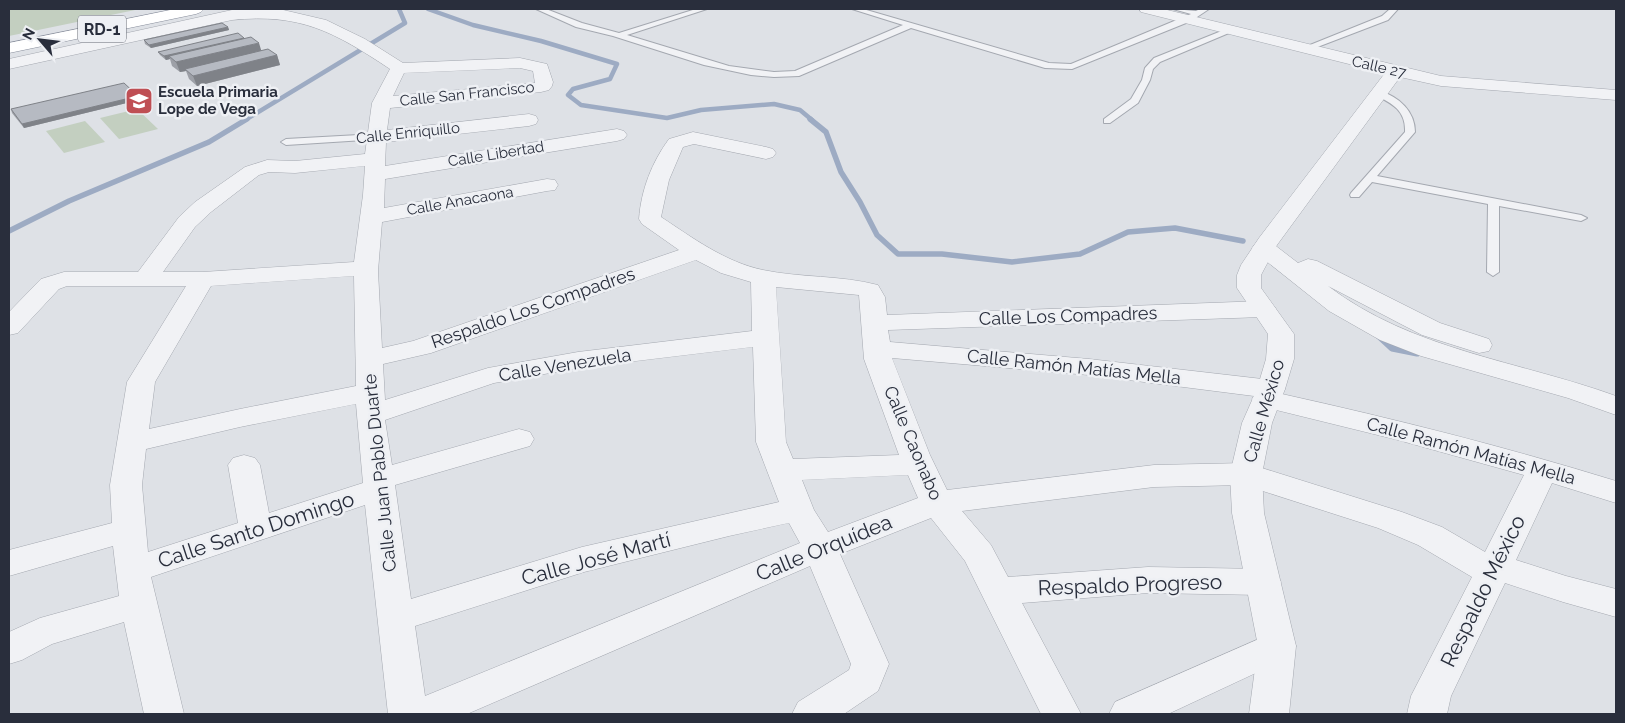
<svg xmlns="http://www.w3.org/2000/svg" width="1625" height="723" viewBox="0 0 1625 723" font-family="Raleway,sans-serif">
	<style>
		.green { fill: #c3cfc0 }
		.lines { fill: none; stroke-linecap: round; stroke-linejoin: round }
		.stream-far2 { stroke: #9dabc3; stroke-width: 4.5 }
		.stream-far1 { stroke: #9dabc3; stroke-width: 5.5 }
		.stream { stroke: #9dabc3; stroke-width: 7 }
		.service-casing { stroke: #a4a8b0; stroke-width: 2 }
		.minor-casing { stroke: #a4a8b0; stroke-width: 1 }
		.tertiary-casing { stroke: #a4a8b0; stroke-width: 1 }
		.motorway-casing { stroke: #878d9b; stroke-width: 1 }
		.service { fill: #f1f2f5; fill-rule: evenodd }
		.minor { fill: #f1f2f5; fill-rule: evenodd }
		.tertiary { fill: #f1f2f5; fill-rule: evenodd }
		.motorway { fill: #fff; fill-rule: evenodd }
		.wall { fill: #9da0a7 }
		.shaded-wall { fill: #7f8288 }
		.building { fill: #b6bac2; stroke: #7f8288 }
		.labels { text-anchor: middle; stroke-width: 5; stroke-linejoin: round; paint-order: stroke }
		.far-street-label { font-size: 15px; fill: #292e3c; stroke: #eef0f4 }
		.far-poi-label { font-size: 15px; font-weight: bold; fill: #292e3c; stroke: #eef0f4; text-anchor: start }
		.shield { fill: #eef0f4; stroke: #646873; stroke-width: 1 }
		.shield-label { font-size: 16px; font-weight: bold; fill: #292e3c }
		.street-label { font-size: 18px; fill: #292e3c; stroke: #eef0f4 }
		.near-street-label { font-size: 21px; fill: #292e3c; stroke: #eef0f4 }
	</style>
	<rect width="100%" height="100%" fill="#dee1e6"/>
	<!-- green -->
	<g class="green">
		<path d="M9 9H140L9 36Z"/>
		<path d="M137 109 158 129 119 139 100 118Z"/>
		<path d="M85 121 105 142 64 153 46 131Z"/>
	</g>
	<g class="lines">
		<!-- stream-far2 -->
		<g class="stream-far2">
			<path d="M428 9 473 25 541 41 617 64 610 79 573 89 568 95 581 105 667 118 701 110 774 104 800 110 812 120"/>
			<path d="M245 120 405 23 399 9"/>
		</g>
		<!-- stream-far1 -->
		<g class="stream-far1">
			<path d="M810 119 826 132 841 172 860 202 877 235 898 254H942L1012 262 1080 254 1128 232 1175 228 1243 241"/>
			<path d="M9 231 69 201 209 142 247 119"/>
		</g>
		<!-- stream -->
		<path class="stream" d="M1378 335 1392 348 1417 353"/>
		<defs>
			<g id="service">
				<path d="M536 9H546L582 23 619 33 696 9H707L627 35 729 66 774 72 795 71 903 25 852 9H863L1049 63 1071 64 1191 14 1173 9 1196 11 1200 9H1209L1191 21 1072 69 1045 68 911 28 799 76 774 77 751 75 704 65 613 36 576 27Z"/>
				<path d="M1390 9H1398L1388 20 1307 51 1300 49 1382 16Z"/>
				<path d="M1229 28 1236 30 1160 62 1153 69 1150 80 1138 103 1110 123H1104V119L1131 99 1142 80 1145 68 1154 58Z"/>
				<path d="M1380 91C1399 97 1415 111 1415 132L1377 176 1581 215 1587 218 1581 221 1499 206V272L1493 276 1487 272 1488 204 1372 182 1359 197H1351L1350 195 1351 193 1405 132C1406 111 1393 104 1377 96L1375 94Z"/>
				<path d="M377 134 380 135V139L286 145 281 142 286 139Z"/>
			</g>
			<g id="minor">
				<path d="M249 9H279L326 20 365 39 403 63 520 58 547 64 553 82 552 86 549 90 541 92 390 108 387 130 529 114 536 116 538 120 536 124 529 126 386 142 385 166 617 129 624 131 627 135 624 139 617 141 385 179 384 208 547 179 555 180 558 185 555 190 547 191 382 222 378 271 382 348 413 341 679 250 642 224 639 219C641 190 652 162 669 139L693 132 766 147 773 149 776 153 773 157 766 159 694 144 683 147 669 180 661 217C693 238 725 262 763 270 801 278 840 275 878 285L885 297 887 315 1263 301 1272 304 1276 309 1272 314 1263 317 888 330 890 342 1089 359 1271 380 1281 383 1285 389 1282 394C1395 419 1506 447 1616 481V503L1552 483 1516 560 1566 576 1616 589V617L1563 602 1505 583 1451 696 1447 714H1407L1411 696 1472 577 1418 545 1378 528 1244 485 1154 487 962 511 991 545 1008 577 1148 567 1263 569 1275 573 1281 582 1275 591 1263 595 1148 593 1022 603 1081 714H1041L965 561 931 518 840 554 889 664 878 691 844 714H792L798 702 849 670 851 664 810 566 467 714H388L365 505 151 577 184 714H144L124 622 52 644 22 660 9 664V632L40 618 119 596 113 546 9 576V550L112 523 110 485 127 382 186 286H67L59 289 18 333 9 335V312L41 279 64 272H138L179 217 195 202 245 167 267 160 295 161 365 154 372 103 390 69C334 32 301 13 232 20L9 69V59L232 10ZM520 68 533 71 535 83 393 96 404 73ZM365 166 363 195 354 262 203 272H163L195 227 211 212 259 175 269 172 295 173ZM696 260 721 273 751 282 752 331 578 352 488 368 385 400 383 364 431 353ZM354 276 356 386 240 409 149 429 155 382 211 286ZM776 287 859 295 864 359 899 455 793 459 786 442ZM753 347 756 442 779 502 582 547 411 599 395 485 530 446 534 439 530 432 519 429 392 465 385 420 494 383 578 368ZM892 358 1089 375 1254 396 1252 399 1256 405 1398 440 1524 475 1485 552 1442 527 1402 512 1246 463 1154 465 947 490 930 455ZM356 404 363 483 269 513 260 465 255 458 244 455 233 458 228 465 238 523 148 552 142 485 146 449 240 427ZM908 475 918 498 828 532 814 510 802 480ZM789 523 800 543 425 696 415 626 584 572 729 536Z"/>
				<path d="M1264 241 1272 243 1298 263 1308 259 1317 261 1440 323 1489 339 1492 345 1489 351 1479 353 1422 335 1328 286C1412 350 1519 361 1616 396V415L1568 398 1421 356 1380 340 1329 311 1256 253 1252 248 1256 243Z"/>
				<path d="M1277 631 1290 635 1296 646 1290 657 1168 714H1109L1115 702Z"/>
			</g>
			<path id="tertiary" d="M1139 9H1163L1441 76 1616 90V100L1441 86 1400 77 1277 245 1261 275V288L1294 334V359L1285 389 1272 423 1262 474 1264 513 1296 646 1289 714H1249L1258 646 1232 513 1230 474 1242 423 1257 389 1266 359 1268 334 1237 288V275L1241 265 1259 238 1385 73 1141 12Z"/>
			<path id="motorway" d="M175 9H204L201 12 196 14 9 53V43Z"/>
		</defs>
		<!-- service casing -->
		<use href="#service" class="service-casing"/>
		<!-- minor casing -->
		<use href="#minor" class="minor-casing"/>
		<!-- tertiary casing -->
		<use href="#tertiary" class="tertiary-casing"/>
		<!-- motorway casing -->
		<use href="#motorway" class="motorway-casing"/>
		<!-- service -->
		<use href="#service" class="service"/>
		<!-- minor -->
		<use href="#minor" class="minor"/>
		<!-- tertiary -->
		<use href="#tertiary" class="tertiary"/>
		<!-- motorway -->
		<use href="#motorway" class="motorway"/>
	</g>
	<!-- wall -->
	<g class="wall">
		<path d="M228 27 229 30 151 48 145 44 144 40Z"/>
		<path d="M244 38 262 51 277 55 280 65 197 86 189 79 186 71 180 72 172 66 170 59 166 60 160 55 158 52Z"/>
		<path d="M138 96 139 100 24 128 12 113 11 109Z"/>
	</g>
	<!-- shaded-wall -->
	<g class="shaded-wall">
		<path d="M228 27 229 30 151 48 149 45Z"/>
		<path d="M244 38 245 41 169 56 170 59 166 60 164 56Z"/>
		<path d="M259 43 262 53 185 69 186 71 180 72 176 62Z"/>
		<path d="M277 55 280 65 197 86 193 76Z"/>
		<path d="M138 96 139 100 24 128 22 124Z"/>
	</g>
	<!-- building -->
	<g class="building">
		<path d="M222 23 228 27 149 45 144 40Z"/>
		<path d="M238 33 244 38 164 56 158 52Z"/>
		<path d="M251 37 259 43 176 62 169 56Z"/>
		<path d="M268 49 277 55 193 76 185 69Z"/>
		<path d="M124 83 138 96 22 124 11 109Z"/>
	</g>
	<!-- icons -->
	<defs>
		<symbol id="school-square" viewBox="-11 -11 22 22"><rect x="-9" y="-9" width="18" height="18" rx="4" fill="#bf4f54" stroke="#eef0f4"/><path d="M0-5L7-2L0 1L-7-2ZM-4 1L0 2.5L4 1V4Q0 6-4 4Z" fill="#fff"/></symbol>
	</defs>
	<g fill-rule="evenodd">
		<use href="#school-square" x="123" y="85" width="32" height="32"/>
	</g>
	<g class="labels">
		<!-- far-street labels -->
		<g class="far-street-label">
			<text transform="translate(1379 67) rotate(13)" y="5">Calle 27</text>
			<text transform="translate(467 94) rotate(-6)" y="5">Calle San Francisco</text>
			<text transform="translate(408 133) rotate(-6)" y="5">Calle Enriquillo</text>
			<text transform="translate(496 154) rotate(-9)" y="5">Calle Libertad</text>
			<text transform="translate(460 201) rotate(-10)" y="5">Calle Anacaona</text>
		</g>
		<!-- far-poi labels -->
		<g class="far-poi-label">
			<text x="158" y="97">Escuela Primaria<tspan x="158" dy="17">Lope de Vega</tspan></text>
		</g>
		<!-- shield labels -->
		<rect class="shield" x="78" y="15.5" width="48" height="27" rx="4"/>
		<g class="shield-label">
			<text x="102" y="35">RD-1</text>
		</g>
		<!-- street labels -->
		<g class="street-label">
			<text transform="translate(533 308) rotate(-19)" y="6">Respaldo Los Compadres</text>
			<text transform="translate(1068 316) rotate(-2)" y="6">Calle Los Compadres</text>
			<text transform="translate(565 365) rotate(-9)" y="6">Calle Venezuela</text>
			<text transform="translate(1074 367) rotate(6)" y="6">Calle Ramón Matías Mella</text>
			<text transform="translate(1264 411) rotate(-74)" y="6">Calle México</text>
			<text transform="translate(913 443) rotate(67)" y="6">Calle Caonabo</text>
			<text transform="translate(1471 451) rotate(15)" y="6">Calle Ramón Matías Mella</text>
			<text transform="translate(380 473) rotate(-96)" y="6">Calle Juan Pablo Duarte</text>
		</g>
		<!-- near-street labels -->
		<g class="near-street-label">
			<text transform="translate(256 530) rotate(-18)" y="7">Calle Santo Domingo</text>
			<text transform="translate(824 548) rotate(-22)" y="7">Calle Orquídea</text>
			<text transform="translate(596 559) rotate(-15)" y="7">Calle José Martí</text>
			<text transform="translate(1130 585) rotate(-2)" y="7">Respaldo Progreso</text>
			<text transform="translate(1483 591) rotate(-64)" y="7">Respaldo México</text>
		</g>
	</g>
	<!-- border -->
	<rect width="1625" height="723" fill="none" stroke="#292e3c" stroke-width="20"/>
	<!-- north arrow -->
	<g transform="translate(40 40) rotate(298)" stroke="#eef0f4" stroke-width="4" paint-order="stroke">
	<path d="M0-4L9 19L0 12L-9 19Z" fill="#292e3c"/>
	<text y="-8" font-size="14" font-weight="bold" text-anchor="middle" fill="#292e3c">N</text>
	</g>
</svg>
